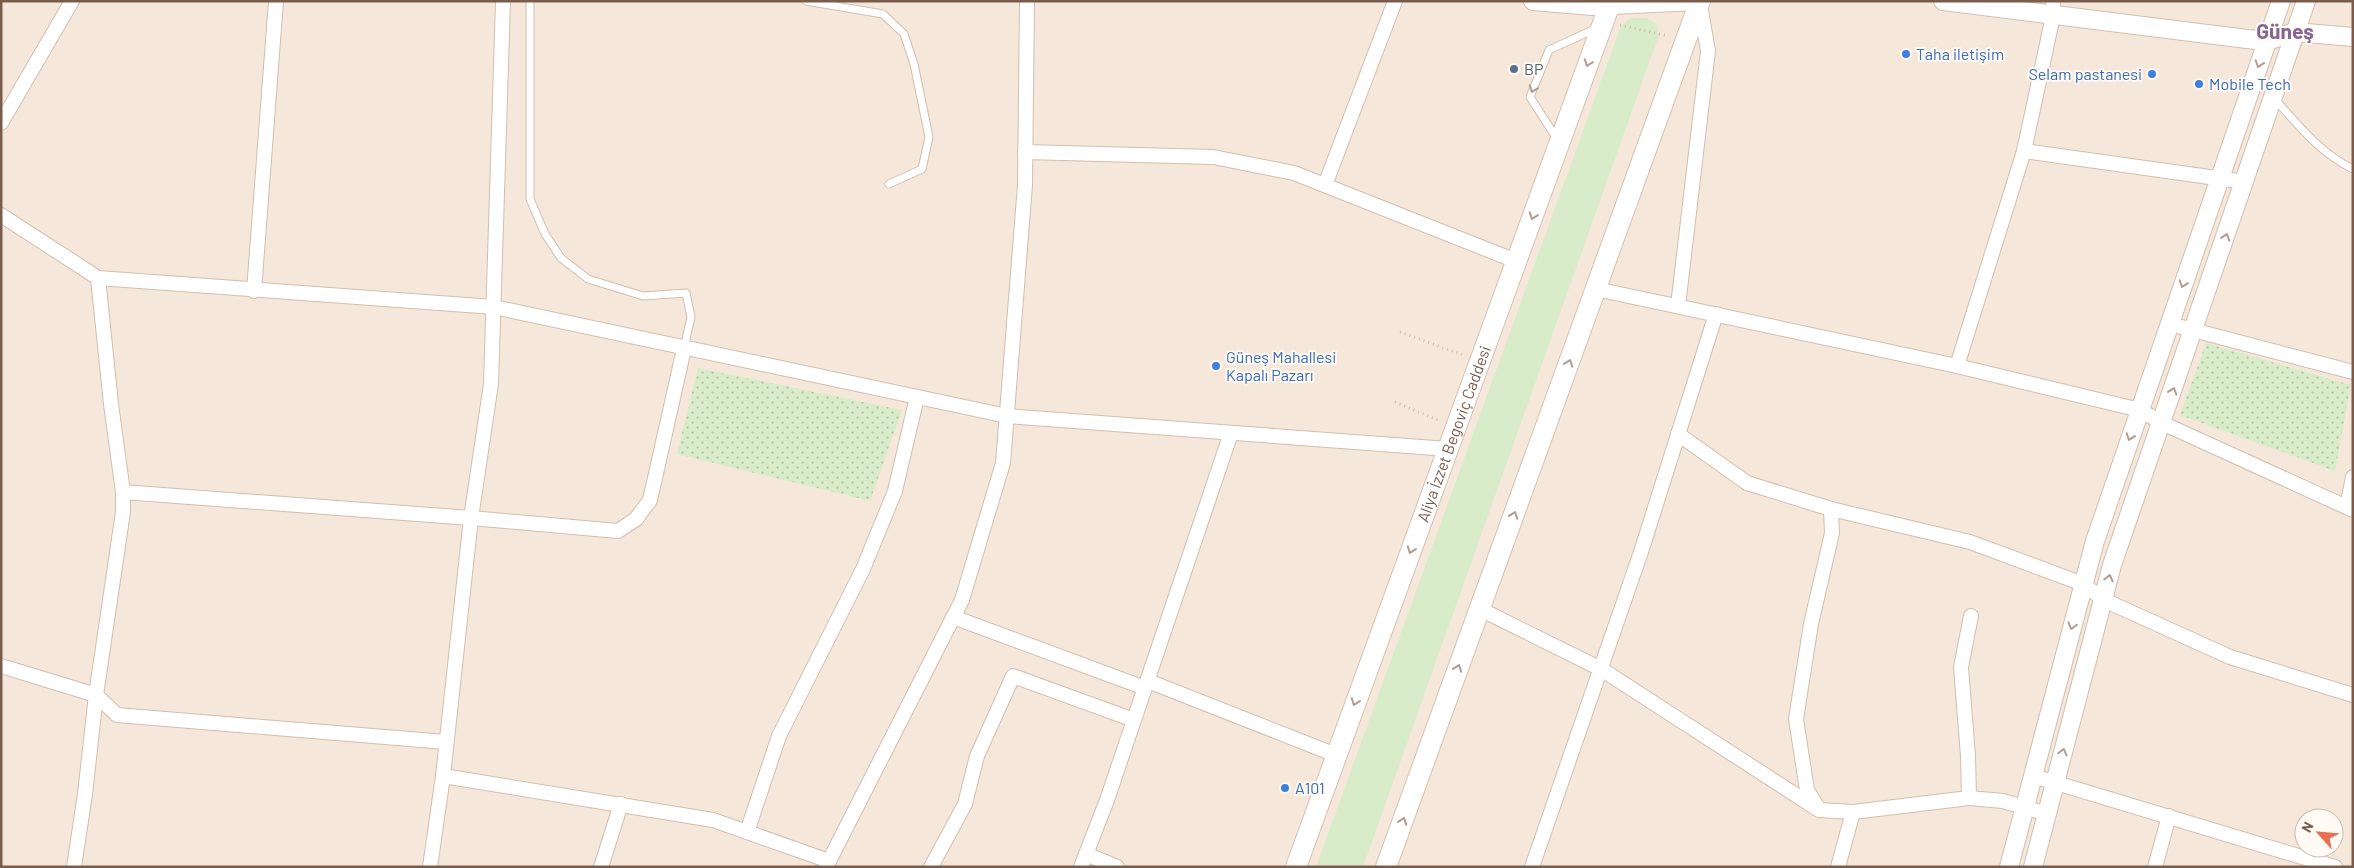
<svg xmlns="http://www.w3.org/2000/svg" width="2354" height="868" viewBox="0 0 2354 868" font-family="Barlow,sans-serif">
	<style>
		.residential { fill: #f5e8da; fill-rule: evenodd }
		.grass { fill: #d8ecc9 }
		.park { fill: url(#park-dots) }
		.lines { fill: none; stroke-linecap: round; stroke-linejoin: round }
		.service-casing { stroke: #d1beb0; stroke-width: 9 }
		.minor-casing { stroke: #d1beb0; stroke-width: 16 }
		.tertiary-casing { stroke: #d1beb0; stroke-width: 20 }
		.secondary-casing { stroke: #d6c0b0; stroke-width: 22 }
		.path { stroke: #d9b8a5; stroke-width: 3; stroke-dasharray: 1 4; stroke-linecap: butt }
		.service { stroke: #fff; stroke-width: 7 }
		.minor { stroke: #fff; stroke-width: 14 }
		.tertiary { stroke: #fff; stroke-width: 18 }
		.secondary { stroke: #fff; stroke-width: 20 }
		.oneway { stroke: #af9d94 }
		.shop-dot { fill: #3f7fe0; stroke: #fffaf3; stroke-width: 2 }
		.service-dot { fill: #5c6f8a; stroke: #fffaf3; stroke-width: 2 }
		.labels { text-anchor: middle; stroke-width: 4; stroke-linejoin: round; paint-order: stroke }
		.shop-label { font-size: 16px; fill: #366cbe; stroke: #fffaf3; text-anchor: start }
		.service-label { font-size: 16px; fill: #4e5e75; stroke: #fffaf3; text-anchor: start }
		.street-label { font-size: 16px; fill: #7a5c4d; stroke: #fffaf3 }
		.district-label { font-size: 21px; font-weight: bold; fill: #846695; stroke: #fffaf3 }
	</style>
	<defs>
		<pattern id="park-dots" width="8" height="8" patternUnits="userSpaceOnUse" patternTransform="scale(1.25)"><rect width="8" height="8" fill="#d8ecc9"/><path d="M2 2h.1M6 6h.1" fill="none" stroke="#b4c2a5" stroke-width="1.8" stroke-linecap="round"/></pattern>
	</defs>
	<rect width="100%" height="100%" fill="#fdf6ec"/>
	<!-- residential -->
	<path class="residential" d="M1 1H2353V867H1ZM2304 818H2334V848H2304Z"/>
	<!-- grass -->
	<path class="grass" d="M1630 18H1647L1657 25 1659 35 1363 867H1316L1621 26Z"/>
	<!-- park -->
	<g class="park">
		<path d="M2206 343 2351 385 2335 471 2180 415Z"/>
		<path d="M698 368 902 410 870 501 677 454Z"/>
	</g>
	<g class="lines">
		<defs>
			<g id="service">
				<path d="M530 1V199L545 234 561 258 588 279 643 296 686 293 691 317 684 348"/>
				<path d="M806 1 883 14 904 34 914 64 929 137 922 169 889 184"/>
				<path d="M2274 98C2298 125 2320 153 2353 169"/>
				<path d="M1557 139 1530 97 1549 50 1597 28"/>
			</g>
			<g id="minor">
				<path d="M1 123 72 1"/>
				<path d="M2024 151 2245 182"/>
				<path d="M1025 152 1213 157 1294 173 1516 261"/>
				<path d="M1325 185 1395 1"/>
				<path d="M1 215 98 278"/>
				<path d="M1596 289 1957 366 2140 410 2162 423 2353 510"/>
				<path d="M254 291 276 1"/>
				<path d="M1678 306 1708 51 1700 5"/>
				<path d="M2170 324 2353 372"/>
				<path d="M1957 366 2024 151 2053 16V1"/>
				<path d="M1678 434 1747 483 1831 509 1970 542 2083 584 2104 600 2230 657 2353 695"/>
				<path d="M123 492 471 518 618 531 636 519 650 500 684 349"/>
				<path d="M2347 507 2353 477"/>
				<path d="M1480 609 1601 669 1819 810 1853 812 1969 798 2003 801 2047 814"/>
				<path d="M953 617 1145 688"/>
				<path d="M1 666 96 695 117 715 446 742"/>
				<path d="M1148 681 1336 755"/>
				<path d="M443 776 713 820 829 861"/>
				<path d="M2033 776 2335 867"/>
				<path d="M1969 798 1968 756 1961 667 1971 616"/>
				<path d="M1817 806 1807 790 1796 719 1811 624 1832 533 1831 509"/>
				<path d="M747 832 779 736 863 569 895 491 917 397"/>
				<path d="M1086 854 1117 867"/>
				<path d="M74 867 85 794 96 695 123 512V492L111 404 98 278 494 307 1007 416 1448 449"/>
				<path d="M430 867 443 776 471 518 491 384 503 1"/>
				<path d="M601 867 621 804"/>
				<path d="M826 867 962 600 1003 463 1025 185 1027 1"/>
				<path d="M931 867 965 804 977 756 1013 676 1134 720"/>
				<path d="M1081 867 1107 800 1231 433"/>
				<path d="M1532 867 1641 552 1716 314"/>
				<path d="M1838 867 1853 812"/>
				<path d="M2155 867 2169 816"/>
			</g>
			<g id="tertiary">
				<path d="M1533 1 1592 6 1696 1"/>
				<path d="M1943 1 2247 39 2267 41 2295 32 2353 37"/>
				<path d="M2009 867 2095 541 2281 1"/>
				<path d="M2033 867 2112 565 2306 1"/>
			</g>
			<g id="secondary">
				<path id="s1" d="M1296 867 1611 1"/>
				<path d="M1386 867 1700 1"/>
			</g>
		</defs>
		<!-- service casing -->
		<use href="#service" class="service-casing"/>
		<!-- minor casing -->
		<use href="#minor" class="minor-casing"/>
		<!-- tertiary casing -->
		<use href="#tertiary" class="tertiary-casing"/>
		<!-- secondary casing -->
		<use href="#secondary" class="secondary-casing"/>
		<!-- path -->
		<g class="path">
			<path d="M1620 25 1668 36"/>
			<path d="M1400 332 1463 355"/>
			<path d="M1395 402 1438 420"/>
		</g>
		<!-- service -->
		<use href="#service" class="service"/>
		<!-- minor -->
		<use href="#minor" class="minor"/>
		<!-- tertiary -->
		<use href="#tertiary" class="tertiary"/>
		<!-- secondary -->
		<use href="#secondary" class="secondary"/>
	</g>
	<!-- one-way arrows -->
	<defs><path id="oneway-chevron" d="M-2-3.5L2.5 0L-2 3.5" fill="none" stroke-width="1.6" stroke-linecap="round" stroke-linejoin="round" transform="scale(1.25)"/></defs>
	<g class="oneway">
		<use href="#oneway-chevron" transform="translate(1588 63) rotate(110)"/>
		<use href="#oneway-chevron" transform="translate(2259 64) rotate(109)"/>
		<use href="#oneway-chevron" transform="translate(1533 89) rotate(110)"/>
		<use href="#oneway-chevron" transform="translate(1533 216) rotate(110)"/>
		<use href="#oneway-chevron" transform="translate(2226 237) rotate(-71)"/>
		<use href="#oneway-chevron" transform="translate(2183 284) rotate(109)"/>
		<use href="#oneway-chevron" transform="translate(1569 363) rotate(-70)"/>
		<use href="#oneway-chevron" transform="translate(2173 391) rotate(-71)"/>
		<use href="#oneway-chevron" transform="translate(2130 437) rotate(109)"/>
		<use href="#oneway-chevron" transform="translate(1514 515) rotate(-70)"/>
		<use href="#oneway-chevron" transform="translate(1411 550) rotate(110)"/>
		<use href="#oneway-chevron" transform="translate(2109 578) rotate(-77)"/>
		<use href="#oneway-chevron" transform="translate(2072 626) rotate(105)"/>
		<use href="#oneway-chevron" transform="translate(1458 668) rotate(-70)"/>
		<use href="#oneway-chevron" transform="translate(1355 702) rotate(110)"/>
		<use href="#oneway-chevron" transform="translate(2063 752) rotate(-75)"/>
		<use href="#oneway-chevron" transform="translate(1403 821) rotate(-70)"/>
	</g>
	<!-- markers -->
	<g class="shop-dot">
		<circle cx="1906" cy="54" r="5"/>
		<circle cx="2152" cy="74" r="5"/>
		<circle cx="2199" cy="84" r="5"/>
		<circle cx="1216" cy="366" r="5"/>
		<circle cx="1285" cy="788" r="5"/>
	</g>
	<circle class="service-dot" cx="1514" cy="69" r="5"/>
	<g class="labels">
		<!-- shop labels -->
		<g class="shop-label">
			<text x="1916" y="60">Taha iletişim</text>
			<text x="2142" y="80" text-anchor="end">Selam pastanesi</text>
			<text x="2209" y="90">Mobile Tech</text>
			<text x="1226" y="363">Güneş Mahallesi<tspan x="1226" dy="18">Kapalı Pazarı</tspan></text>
			<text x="1295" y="794">A101</text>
		</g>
		<!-- service labels -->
		<g class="service-label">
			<text x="1524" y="75">BP</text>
		</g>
		<!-- street labels -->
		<g class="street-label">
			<text dy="6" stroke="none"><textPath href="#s1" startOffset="461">Aliya İzzet Begoviç Caddesi</textPath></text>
		</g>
		<!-- district labels -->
		<g class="district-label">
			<text x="2285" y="39">Güneş</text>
		</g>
	</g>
	<!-- border -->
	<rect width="2354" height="868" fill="none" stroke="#7a5c4d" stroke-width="5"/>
	<!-- north arrow -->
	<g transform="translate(2319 833) rotate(297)"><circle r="24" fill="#fffaf3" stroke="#cabbb1"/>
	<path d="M0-4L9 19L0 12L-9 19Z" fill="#e76f51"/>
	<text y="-8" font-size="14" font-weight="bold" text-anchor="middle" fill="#7a5c4d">N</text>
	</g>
</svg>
